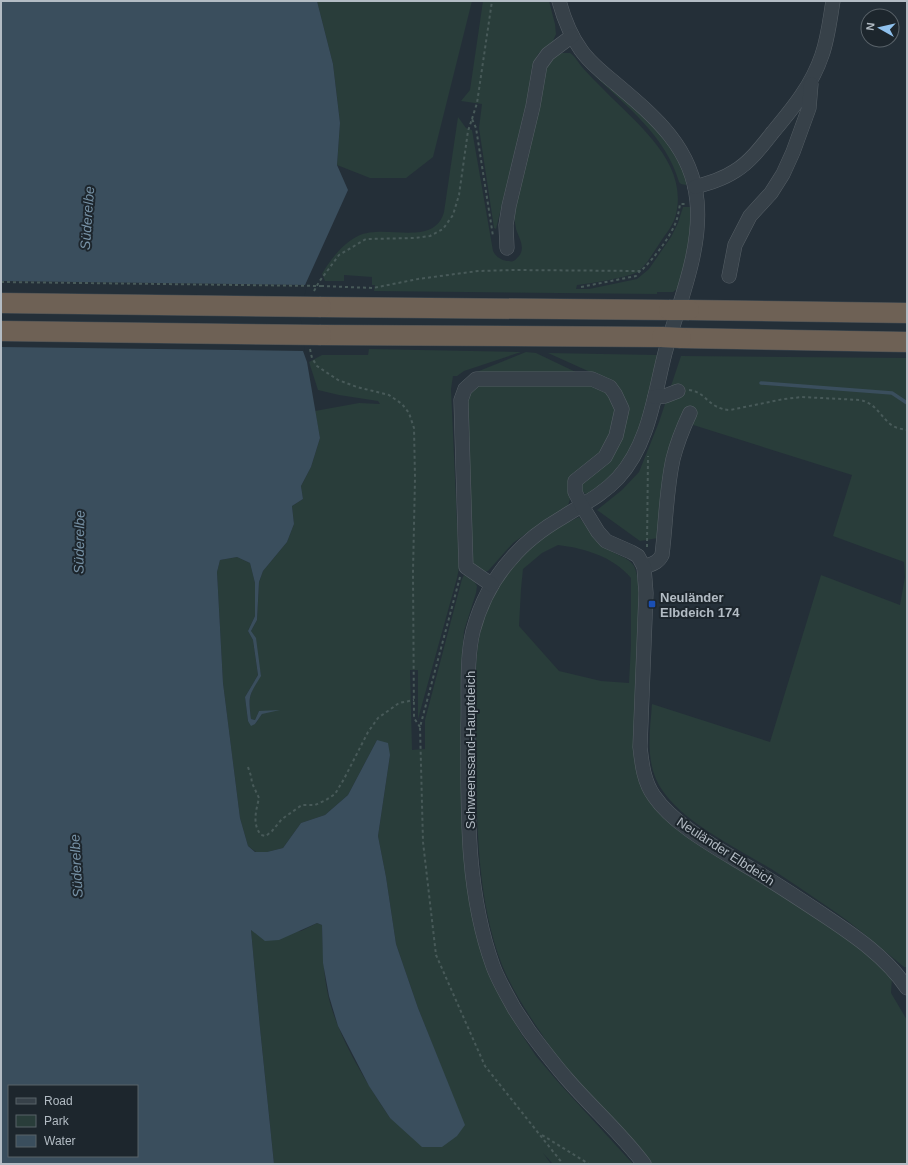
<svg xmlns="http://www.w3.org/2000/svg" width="908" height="1165" viewBox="0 0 908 1165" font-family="Helvetica,sans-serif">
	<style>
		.green { fill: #293d3a; fill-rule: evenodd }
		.water { fill: #3a4e5d; fill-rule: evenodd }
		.pier { fill: #242f38 }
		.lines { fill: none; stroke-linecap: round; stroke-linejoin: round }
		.stream { stroke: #3a4e5d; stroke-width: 3.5 }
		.minor-casing { stroke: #565f66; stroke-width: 15 }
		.highway-casing { stroke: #434c53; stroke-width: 21 }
		.path { stroke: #485a59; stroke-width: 2; stroke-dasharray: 3 3; stroke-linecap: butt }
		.minor { stroke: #374149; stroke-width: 14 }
		.highway { stroke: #6e6155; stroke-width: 20 }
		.highway-bridge-casing { stroke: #434c53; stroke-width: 21; stroke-linecap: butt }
		.path-bridge { stroke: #485a59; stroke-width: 2; stroke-dasharray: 3 3; stroke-linecap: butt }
		.highway-bridge { stroke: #6e6155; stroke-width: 20 }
		.transit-dot { fill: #1a4fb4; stroke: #1d262d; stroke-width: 1.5 }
		.labels { text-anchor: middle; stroke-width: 4; stroke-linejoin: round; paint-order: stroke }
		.poi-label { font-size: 13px; font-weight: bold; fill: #b3bcc4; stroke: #1d262d; text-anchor: start }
		.street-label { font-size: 13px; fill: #b3bcc4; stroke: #1d262d }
		.water-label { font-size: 14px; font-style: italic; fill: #7691a5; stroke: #1d262d }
	</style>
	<rect width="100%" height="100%" fill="#242f38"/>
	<!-- green -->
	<g class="green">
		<path d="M317 1H472L433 157 406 178H370L337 165 340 123 333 64Z"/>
		<path d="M483 1H549L555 24 556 34 553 41 538 54 532 67 527 100 496 229 494 228 479 128 482 104 461 101 470 90Z"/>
		<path d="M562 53H570C575 56 578 62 582 67 589 75 597 83 605 91 637 124 691 164 675 218 672 226 666 234 661 241 656 249 646 265 639 271 632 277 588 284 577 285L576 289H589L637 279 649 269 671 237 678 223 683 207H691L690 234 680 287 673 292H657V294L374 291 375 285H372V277L344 275V281H325L322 274C330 260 343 243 358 236 385 223 434 248 444 212L458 117 466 128 472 130 493 251C496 257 502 261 509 261 512 262 515 261 517 258 527 250 519 238 516 229 515 223 514 218 514 213L543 76C547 66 551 57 562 53Z"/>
		<path d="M593 74C627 101 658 122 679 162 682 168 688 177 686 185L681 184 679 182C666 136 626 106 593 74Z"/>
		<path d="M369 349 521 352 464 371 457 376H453L451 389 459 568 457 578 418 719V670H410L412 750 425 749V720L462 579 464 575 474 581 477 586 476 593 464 631 461 668 464 848 505 1005 520 1032 536 1056 559 1083 633 1164H553L543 1153 551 1164H274L260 1028 251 930 257 934 301 931 317 923 322 925C323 949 323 972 328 995 338 1038 366 1082 390 1118L464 1125 418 1008 396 944 386 877 378 836 390 755 377 740 348 795 325 815 301 823 283 848 267 852H256L248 846 240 818 223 683 217 572 220 560 237 557 250 563 255 583V616L248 631 253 640 258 675 245 697 248 721 255 724 262 714 259 711 255 720 251 719C248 695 249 696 261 675L251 631 257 620 259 582 263 571 287 542 294 524 292 506 303 499 301 486 311 467 320 438 315 411 359 403 380 404 378 401 339 395 318 390 309 362 322 355H368Z"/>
		<path d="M526 352 536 353 582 375 474 373Z"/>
		<path d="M548 353 657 355C650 394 644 432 621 465 613 477 600 486 587 495L582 491 581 485 624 412 599 376Z"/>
		<path d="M681 356 907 358V967H904C884 951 865 934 845 919 824 904 803 890 782 876 745 851 674 821 656 779 646 756 650 729 652 704L770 742 821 575 900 605 905 577 904 562 833 536 852 475 687 423 669 483 664 537 640 541 597 510 622 490 639 472 659 422Z"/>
		<path d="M486 384H589L605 389 614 408V423L609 441 570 494C571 508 562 511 551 518L549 517 513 543 488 571 485 572 474 566 472 560 465 415 469 394 478 386Z"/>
		<path d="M579 517C588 529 596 540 608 549 615 555 629 557 634 566 641 581 638 605 638 622L641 623 635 740 655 806 867 952 892 977 891 993 907 1020V1164H651C632 1144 614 1123 596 1103 586 1092 575 1081 566 1070 557 1058 549 1045 541 1033 526 1011 512 989 502 965 475 894 477 814 476 740 476 697 472 651 486 610 501 570 541 534 579 517ZM558 545C584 548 614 557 631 578V645L629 683 601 681 559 671 519 626 521 589 523 569 542 553Z"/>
	</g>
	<!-- water -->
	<path class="water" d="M1 1H317L333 64 340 123 337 165 348 190 305 285 298 314 303 351 307 362 320 438 311 467 301 486 303 499 292 506 294 524 287 542 263 571 259 582 257 620 251 631 256 638 261 676C249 696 248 695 251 719L255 720 259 711 280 710 262 714 255 724 251 726 248 721 245 697 258 675 253 640 248 631 255 616V583L250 563 237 557 220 560 217 572 223 683 240 818 248 846 255 852H267L283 848 301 823 325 815 348 795 377 740 388 743 390 755 378 836 386 877 396 944 418 1008 465 1125 457 1136 442 1147H422L390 1118 369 1086 338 1026 329 996 323 963 322 925 317 923 279 940 265 941 251 930 260 1028 274 1164H1ZM9 1086H137V1156H9Z"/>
	<!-- pier -->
	<path class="pier" d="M1 281 307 285 300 314 305 351 1 347Z"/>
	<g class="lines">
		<!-- stream -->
		<path class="stream" d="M761 383 892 393 907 403"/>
		<defs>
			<g id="minor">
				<path d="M559 1C564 19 570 35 581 50 590 63 603 73 615 83 654 116 692 147 697 201 702 251 678 305 665 353 654 396 649 444 618 478 601 496 583 504 563 517 544 528 525 542 511 559 493 579 480 605 473 631 466 660 469 695 468 725 468 806 465 889 493 966 498 980 507 995 514 1008 519 1016 524 1023 529 1031 541 1047 553 1063 567 1079 592 1108 621 1133 644 1164"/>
				<path d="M695 187C709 183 723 179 735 171 750 162 762 146 773 132 793 108 812 85 822 55 828 38 830 19 833 1"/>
				<path d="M507 248 506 225 509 206 533 106 540 65 548 54 572 36"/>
				<path d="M729 276 735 245 750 216 771 193 783 174 793 152 809 108 811 84"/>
				<path d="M655 397 665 396 678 391"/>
				<path d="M644 567C652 564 658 563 662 555 666 523 666 491 673 459 677 443 683 428 690 413"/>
				<path d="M492 585 466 567 461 400 465 389 476 379H592L610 387 615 394 622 409 616 436 605 457 575 481V492L582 506 598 532 606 541 631 552 638 556 644 567 646 593 640 747C642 765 644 782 654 796 673 824 715 847 743 864 771 880 798 898 825 916 855 936 886 957 907 988"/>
			</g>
			<g id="highway">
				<path d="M321 307 669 310"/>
				<path d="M689 310 907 313"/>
				<path d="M321 335 662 337"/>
				<path d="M681 338 907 342"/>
			</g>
		</defs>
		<!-- minor casing -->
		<use href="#minor" class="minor-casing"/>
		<!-- highway casing -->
		<use href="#highway" class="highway-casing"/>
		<!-- path -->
		<g class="path">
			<path d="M472 119 477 103 492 1"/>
			<path d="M321 286 373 288 418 279 478 271 513 270 641 271C654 258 669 239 676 222 678 216 679 210 680 204H685"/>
			<path d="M581 287 636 276 640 271"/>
			<path d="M314 291 319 282 339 255 366 239 415 238 430 236 443 229 453 215 459 195 468 131 472 119 476 128 493 236"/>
			<path d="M310 349 312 358 317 366 338 380 357 387 389 395 402 404 409 413 414 428 415 478 413 572 414 718 420 727"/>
			<path d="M689 390C707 392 708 409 730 410L784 399 802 397 860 400C875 403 879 414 889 423 894 428 901 429 907 430"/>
			<path d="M647 547 648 456"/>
			<path d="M460 577 420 727 423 842 436 955 485 1066 563 1164"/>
			<path d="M248 767 251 776 252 783 259 798C256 811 252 824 261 835L266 836 272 831 282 819 302 805H315L326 800 335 794 344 779 368 732 378 718 399 703 414 700"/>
			<path d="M542 1135 589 1164"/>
		</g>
		<!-- minor -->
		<use href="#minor" class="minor"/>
		<!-- highway -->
		<use href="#highway" class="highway"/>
		<defs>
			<g id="highway-bridge">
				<path d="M1 303 321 307"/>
				<path d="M669 310H689"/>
				<path d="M1 331 321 335"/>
				<path d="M662 337 681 338"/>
			</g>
		</defs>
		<!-- highway-bridge casing -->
		<use href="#highway-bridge" class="highway-bridge-casing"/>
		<!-- path-bridge -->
		<path class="path-bridge" d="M1 282 321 286"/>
		<!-- highway-bridge -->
		<use href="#highway-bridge" class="highway-bridge"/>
	</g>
	<!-- markers -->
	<rect class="transit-dot" x="648" y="600" width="8" height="8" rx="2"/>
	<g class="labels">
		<!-- poi labels -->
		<g class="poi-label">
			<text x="660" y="602">Neuländer<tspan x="660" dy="15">Elbdeich 174</tspan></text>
		</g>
		<!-- street labels -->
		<g class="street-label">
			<text transform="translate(470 750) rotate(-90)" y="5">Schweenssand-Hauptdeich</text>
			<text transform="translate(726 851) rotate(33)" y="5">Neuländer Elbdeich</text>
		</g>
		<!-- water labels -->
		<g class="water-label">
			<text transform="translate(87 218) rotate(-86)" y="5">Süderelbe</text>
			<text transform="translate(79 542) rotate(-89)" y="5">Süderelbe</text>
			<text transform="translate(76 866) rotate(-93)" y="5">Süderelbe</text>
		</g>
	</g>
	<!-- border -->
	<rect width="908" height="1165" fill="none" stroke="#b3bcc4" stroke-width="4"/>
	<!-- legend -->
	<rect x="8" y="1085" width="130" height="72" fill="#1d262d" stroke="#596269"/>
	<rect x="16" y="1098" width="20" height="6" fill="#374149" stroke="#596269"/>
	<text x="44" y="1105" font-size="12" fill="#b3bcc4">Road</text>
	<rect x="16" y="1115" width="20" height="12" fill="#293d3a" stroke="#596269"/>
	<text x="44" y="1125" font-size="12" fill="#b3bcc4">Park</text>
	<rect x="16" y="1135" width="20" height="12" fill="#3a4e5d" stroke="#596269"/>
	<text x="44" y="1145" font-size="12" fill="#b3bcc4">Water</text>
	<!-- north arrow -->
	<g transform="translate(880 28) rotate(278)"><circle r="19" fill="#1d262d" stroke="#596269"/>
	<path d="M0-3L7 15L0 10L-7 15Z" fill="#8fc1ed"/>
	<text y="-6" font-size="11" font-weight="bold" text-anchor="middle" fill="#b3bcc4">N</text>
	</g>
</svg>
